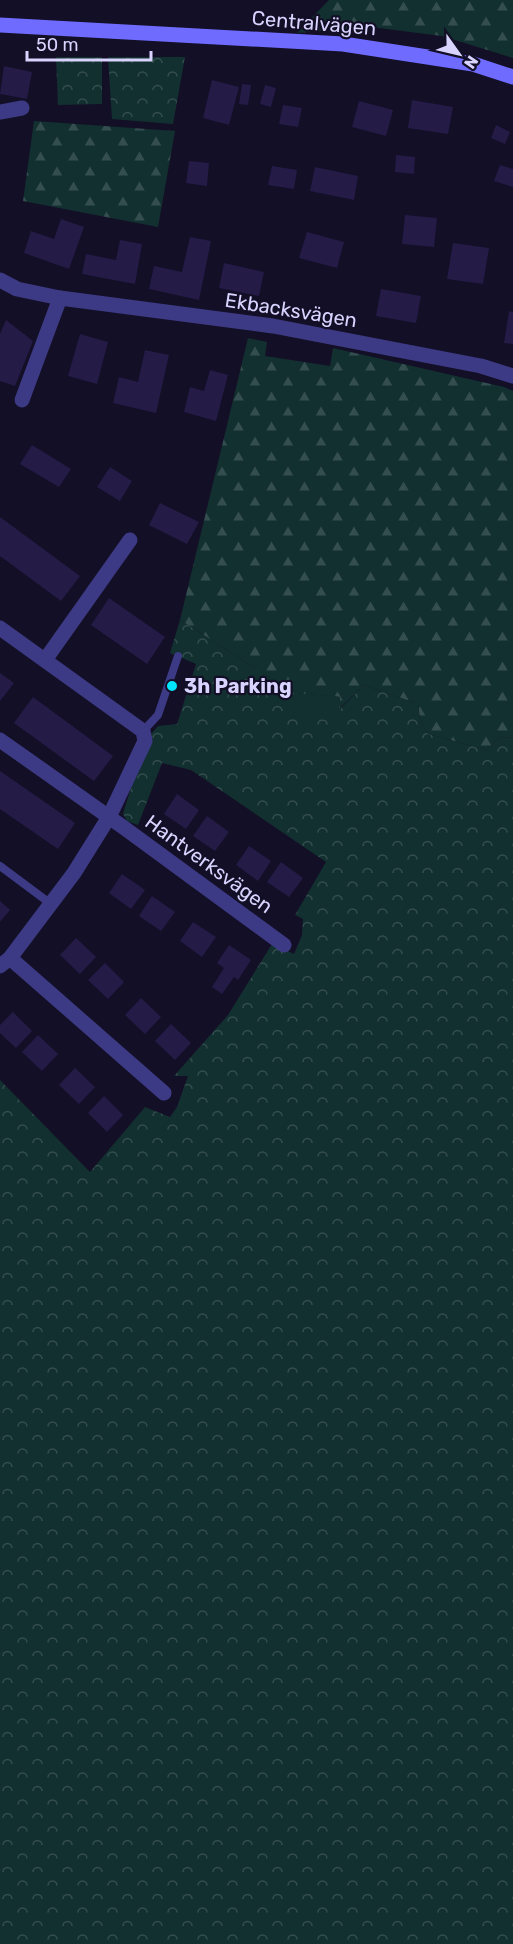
<svg xmlns="http://www.w3.org/2000/svg" width="513" height="1944" viewBox="0 0 513 1944" font-family="Rubik,sans-serif">
	<style>
		.forest { fill: url(#forest-firs) }
		.park { fill: url(#park-crowns) }
		.pitch { fill: #12302f }
		.building { fill: #241b47 }
		.lines { fill: none; stroke-linecap: round; stroke-linejoin: round }
		.lane { stroke: #3d3a85; stroke-width: 8 }
		.street { stroke: #3d3a85; stroke-width: 15 }
		.secondary { stroke: #6f6bff; stroke-width: 15 }
		.poi-dot { fill: #00e5ff; stroke: #130f26; stroke-width: 2 }
		.labels { text-anchor: middle; stroke-width: 4.5; stroke-linejoin: round; paint-order: stroke }
		.street-label { font-size: 20px; fill: #d9d4ff; stroke: #130f26 }
		.poi-label { font-size: 20px; font-weight: bold; fill: #d9d4ff; stroke: #130f26; text-anchor: start }
	</style>
	<defs>
		<pattern id="forest-firs" width="22" height="20" patternUnits="userSpaceOnUse" patternTransform="scale(1.5)"><rect width="22" height="20" fill="#12302f"/><path d="M5 1l3.5 6h-7zM16 11l3.5 6h-7z" fill="#344d4e"/></pattern>
		<pattern id="park-crowns" width="20" height="18" patternUnits="userSpaceOnUse" patternTransform="scale(1.5)"><rect width="20" height="18" fill="#12302f"/><path d="M2 6a3 3 0 1 1 6 0M12 15a3 3 0 1 1 6 0" fill="none" stroke="#344d4e"/></pattern>
	</defs>
	<rect width="100%" height="100%" fill="#130f26"/>
	<!-- forest -->
	<g class="forest">
		<path d="M329 0H513V58L442 36 371 27 297 33Z"/>
		<path d="M34 121 175 131 158 227 23 201Z"/>
		<path d="M248 338 267 342 265 356 330 366 333 348 504 387 513 391V738L500 737 487 750 428 734 420 720 418 704 364 685 339 709 340 697 294 693 180 620Z"/>
	</g>
	<!-- park -->
	<g class="park">
		<path d="M56 57H102V104L58 105Z"/>
		<path d="M108 57H185L173 124 112 119Z"/>
		<path d="M180 620 294 693 340 697V709L364 685 418 704 420 720 428 734 487 750 500 737 513 738V1944H0V1080L90 1172 145 1107 170 1117 177 1107 188 1076H174L228 1015 272 944 294 954 302 935 303 919 295 915 326 862 191 770 162 763 138 825 127 821 123 814 145 741 158 726 177 724 196 664 170 653Z"/>
	</g>
	<!-- pitch -->
	<path class="pitch" d="M294 693 340 697 338 721 291 716Z"/>
	<!-- building -->
	<g class="building">
		<path d="M4 66 32 72 27 99 0 94Z"/>
		<path d="M212 80 239 87 229 125 203 118Z"/>
		<path d="M242 84 251 85 248 105 239 104Z"/>
		<path d="M265 85 276 88 271 107 260 104Z"/>
		<path d="M412 100 453 107 448 134 408 128Z"/>
		<path d="M359 101 393 110 386 136 352 127Z"/>
		<path d="M283 105 302 108 298 127 279 124Z"/>
		<path d="M496 125 510 132 505 144 491 138Z"/>
		<path d="M396 155 415 157 414 174 395 172Z"/>
		<path d="M189 161 209 163 207 186 186 183Z"/>
		<path d="M500 165 513 169V187L494 181Z"/>
		<path d="M272 166 297 170 294 189 268 185Z"/>
		<path d="M315 167 358 176 354 200 310 191Z"/>
		<path d="M405 215 437 218 434 247 402 244Z"/>
		<path d="M61 219 84 227 69 269 24 253 31 231 54 239Z"/>
		<path d="M307 232 344 242 337 268 299 258Z"/>
		<path d="M190 237 211 241 199 300 149 289 154 266 182 272Z"/>
		<path d="M120 240 142 244 135 284 82 274 86 254 116 260Z"/>
		<path d="M453 243 489 248 483 284 447 279Z"/>
		<path d="M224 263 264 272 259 296 219 288Z"/>
		<path d="M381 289 421 296 416 323 376 316Z"/>
		<path d="M509 311 513 312V344L504 343Z"/>
		<path d="M6 320 33 341 15 386 0 381V334Z"/>
		<path d="M80 334 108 342 97 384 68 376Z"/>
		<path d="M145 350 169 355 156 413 113 403 119 377 138 382Z"/>
		<path d="M210 370 228 375 216 421 184 412 190 387 204 391Z"/>
		<path d="M32 445 71 469 59 487 20 464Z"/>
		<path d="M110 467 132 481 120 501 97 487Z"/>
		<path d="M160 503 199 522 187 544 149 525Z"/>
		<path d="M0 517 80 576 61 601 0 556Z"/>
		<path d="M109 598 165 637 147 664 91 625Z"/>
		<path d="M0 673 14 683 0 701Z"/>
		<path d="M33 697 113 756 94 781 14 723Z"/>
		<path d="M0 771 75 823 58 849 0 809Z"/>
		<path d="M177 794 199 810 186 829 164 814Z"/>
		<path d="M207 816 229 832 215 851 193 836Z"/>
		<path d="M249 846 271 861 258 881 236 865Z"/>
		<path d="M281 862 303 878 289 897 267 882Z"/>
		<path d="M122 874 145 890 131 909 109 893Z"/>
		<path d="M152 896 175 912 161 931 139 916Z"/>
		<path d="M0 901 10 910 0 922Z"/>
		<path d="M193 922 216 937 202 957 180 941Z"/>
		<path d="M76 938 96 957 80 974 60 955Z"/>
		<path d="M229 945 251 960 238 980 234 977 222 994 212 987 224 968 217 963Z"/>
		<path d="M105 963 124 982 108 999 88 980Z"/>
		<path d="M141 998 161 1017 145 1034 125 1015Z"/>
		<path d="M13 1012 32 1031 16 1048 0 1033V1025Z"/>
		<path d="M171 1024 191 1043 175 1060 155 1041Z"/>
		<path d="M38 1035 58 1054 42 1071 22 1052Z"/>
		<path d="M75 1068 95 1087 79 1104 59 1085Z"/>
		<path d="M104 1096 123 1115 107 1132 88 1113Z"/>
	</g>
	<g class="lines">
		<!-- lane -->
		<g class="lane">
			<path d="M143 731 158 715 178 656"/>
			<path d="M0 866 51 904"/>
		</g>
		<!-- street -->
		<g class="street">
			<path d="M0 112 22 108"/>
			<path d="M0 280 17 289 60 298 273 326 481 366 513 376"/>
			<path d="M22 400 60 298"/>
			<path d="M0 628 143 731 145 741 109 817 74 873 10 958 0 966"/>
			<path d="M45 660 130 540"/>
			<path d="M0 740 123 827 284 945"/>
			<path d="M10 958 164 1093"/>
		</g>
		<!-- secondary -->
		<path class="secondary" d="M0 25 343 44 473 64 513 77"/>
	</g>
	<!-- markers -->
	<circle class="poi-dot" cx="172" cy="686" r="6"/>
	<g class="labels">
		<!-- street labels -->
		<g class="street-label">
			<text transform="translate(314 23) rotate(5)" y="7">Centralvägen</text>
			<text transform="translate(291 310) rotate(9)" y="7">Ekbacksvägen</text>
			<text transform="translate(209 864) rotate(36)" y="7">Hantverksvägen</text>
		</g>
		<!-- poi labels -->
		<g class="poi-label">
			<text x="184" y="693">3h Parking</text>
		</g>
	</g>
	<!-- north arrow -->
	<g transform="translate(459 54) rotate(124)" stroke="#130f26" stroke-width="4.5" paint-order="stroke">
	<path d="M0-4.5L10 22L0 15L-10 22Z" fill="#d9d4ff"/>
	<text y="-9" font-size="16" font-weight="bold" text-anchor="middle" fill="#d9d4ff">N</text>
	</g>
	<!-- scale -->
	<path d="M27 51v9h124v-9" fill="none" stroke="#d9d4ff" stroke-width="3"/>
	<text x="36" y="51" font-size="18" fill="#d9d4ff" stroke="#130f26" stroke-width="4.5" paint-order="stroke">50 m</text>
</svg>
